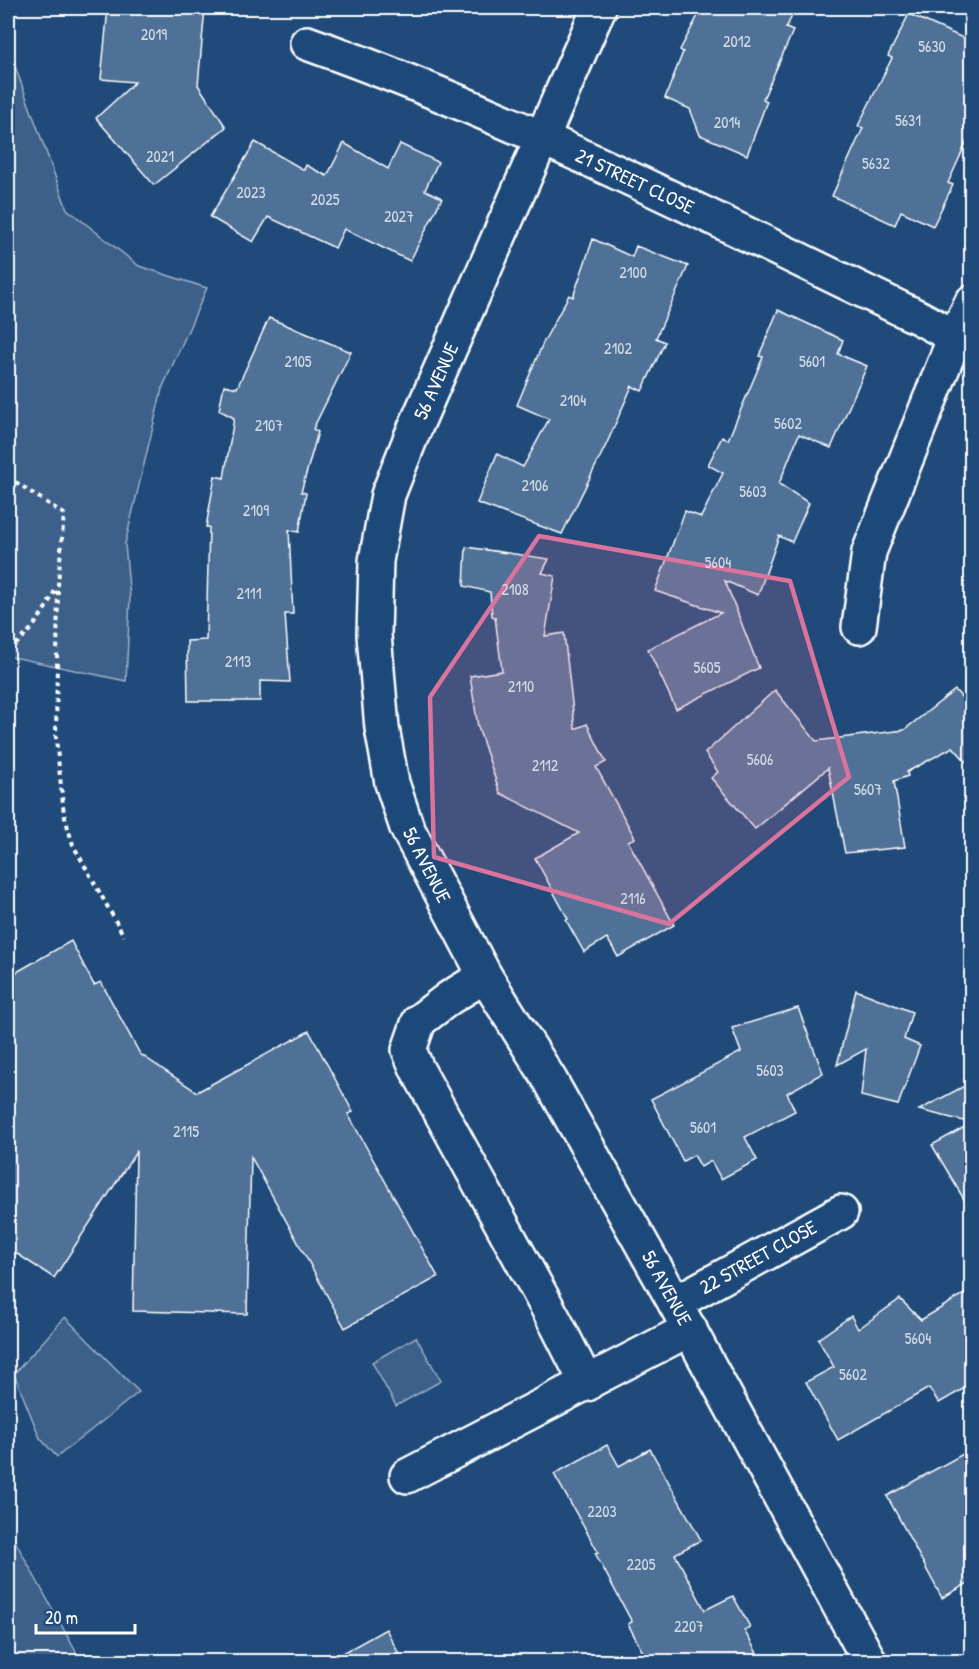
<svg xmlns="http://www.w3.org/2000/svg" width="979" height="1669" viewBox="0 0 979 1669" font-family="'Patrick Hand',sans-serif">
	<style>
		.green { fill: #3c618b; stroke: #9eb0c5; stroke-width: 1.5 }
		.building { fill: #507197; stroke: #fff; stroke-width: 1.5 }
		.lines { fill: none; stroke-linecap: round; stroke-linejoin: round }
		.minor-casing { stroke: #fff; stroke-width: 38 }
		.path { stroke: #fff; stroke-width: 4; stroke-dasharray: 4.5 4.5; stroke-linecap: butt }
		.minor { stroke: #1f4a7a; stroke-width: 33 }
		.marked { fill: #da749d; fill-opacity: 0.2; stroke: #da749d; stroke-width: 4.5; stroke-linejoin: round }
		.labels { text-anchor: middle; stroke-width: 4.5; stroke-linejoin: round; paint-order: stroke }
		.number-label { font-size: 16px; fill: #d3dce5 }
		.street-label { font-size: 20px; fill: #fff; stroke: #1f4a7a }
	</style>
	<rect width="100%" height="100%" fill="#1f4a7a"/>
	<filter id="ink" filterUnits="userSpaceOnUse"><feTurbulence type="fractalNoise" baseFrequency=".0167" numOctaves="2"/><feDisplacementMap in="SourceGraphic" scale="12" xChannelSelector="R" yChannelSelector="G"/><feConvolveMatrix kernelMatrix="1 2 1 2 8 2 1 2 1" color-interpolation-filters="sRGB"/></filter>
	<g filter="url(#ink)">
		<!-- green -->
		<g class="green">
			<path d="M8 47 67 209 139 266 207 288 162 389 125 544 130 598 126 681 8 656Z"/>
			<path d="M65 1317 139 1392 57 1457 40 1438 14 1374Z"/>
			<path d="M416 1337 441 1381 396 1406 372 1362Z"/>
			<path d="M8 1528 81 1661H8Z"/>
		</g>
		<!-- building -->
		<g class="building">
			<path d="M108 8H205L198 85 226 127 154 185 96 118 135 82 101 79Z"/>
			<path d="M702 8H796L786 28 793 31 763 99 767 101 747 155 700 135 690 109 665 98 683 52 680 50Z"/>
			<path d="M909 14 972 42V130L948 183 953 185 933 226 901 211 895 225 832 196 863 128 858 126 892 58 888 56Z"/>
			<path d="M255 142 304 170 306 165 327 176 344 143 388 169 400 144 438 162 425 190 442 198 410 261 344 229 335 248 268 217 253 242 210 217Z"/>
			<path d="M593 239 632 257 636 246 688 266 656 338 665 342 642 391 632 386 607 443 562 534 477 503 497 454 523 467 549 419 517 405 543 343 569 295 573 297Z"/>
			<path d="M778 310 843 340 838 354 867 366 831 448 799 434 779 484 809 503 792 542 779 536 758 595 725 581 759 668 676 709 648 649 721 613 655 591 685 511 701 517 723 473 708 465 722 437 728 440 763 357 759 356Z"/>
			<path d="M269 318 351 352 313 429 318 432 301 492 306 493 299 532 289 530 293 614H285L290 682 260 681V701H188L187 641 206 640 209 527H206L215 476 224 478 234 418 219 410 224 385 237 388Z"/>
			<path d="M466 547 549 559 542 573 555 576 545 636 564 633 575 729 587 724 606 762 596 767 635 838 628 841 674 925 618 957 607 938 584 952 566 920 568 919 535 858 579 833 500 793 478 727 470 676 502 671 495 617 492 616 490 592 464 586Z"/>
			<path d="M775 690 816 741 904 730 955 690 972 709V768L953 747 907 772 908 776 894 781 905 847 845 853 828 768 755 829 711 778 718 772 705 753Z"/>
			<path d="M71 941 94 985 101 982 140 1054 197 1092 309 1031 353 1112 348 1114 438 1277 345 1328 251 1157 247 1314 133 1311 136 1152 54 1278 8 1248V977Z"/>
			<path d="M856 990 912 1012 904 1039 920 1046 898 1105 861 1096 866 1049 837 1065Z"/>
			<path d="M798 1008 823 1073 787 1093 795 1111 745 1137 757 1160 721 1179 711 1161 701 1167 694 1155 683 1161 651 1099 741 1052 732 1028Z"/>
			<path d="M972 1082V1123L919 1110Z"/>
			<path d="M972 1123V1213L932 1145Z"/>
			<path d="M972 1289V1384L939 1403 929 1388 838 1440 806 1382 834 1367 818 1339 851 1316 858 1329 900 1299 921 1320Z"/>
			<path d="M607 1445 619 1466 650 1449 701 1540 675 1554 705 1610 733 1596 750 1627 744 1630 762 1662H648L628 1624 632 1622 595 1553 598 1552 554 1474Z"/>
			<path d="M972 1449V1581L942 1598 887 1496Z"/>
			<path d="M386 1629 403 1662H327Z"/>
		</g>
		<g class="lines">
			<defs>
				<g id="minor">
					<path d="M599 8 411 437 388 495 376 561 374 635 382 728 392 783 407 828 485 976 550 1080 675 1303 870 1662"/>
					<path d="M307 43C518 118 718 221 920 318L955 337"/>
					<path d="M859 627 869 552 955 337 972 302"/>
					<path d="M485 976 449 998 419 1021 409 1050 417 1069 556 1323 587 1384"/>
					<path d="M675 1303 841 1212"/>
					<path d="M407 1476 690 1329"/>
				</g>
			</defs>
			<!-- minor casing -->
			<use href="#minor" class="minor-casing"/>
			<!-- path -->
			<g class="path">
				<path d="M8 477 64 514 58 584 56 739 64 814 73 845 124 936"/>
				<path d="M8 650C30 635 45 612 56 588"/>
			</g>
			<!-- minor -->
			<use href="#minor" class="minor"/>
		</g>
	</g>
	<!-- marked area -->
	<path class="marked" d="M539 536 790 581 849 777 669 924 434 857 430 697Z"/>
	<g class="labels">
		<!-- number labels -->
		<g class="number-label">
			<text x="154" y="40">2019</text>
			<text x="737" y="47">2012</text>
			<text x="932" y="52">5630</text>
			<text x="908" y="126">5631</text>
			<text x="727" y="128">2014</text>
			<text x="160" y="162">2021</text>
			<text x="876" y="169">5632</text>
			<text x="251" y="198">2023</text>
			<text x="325" y="205">2025</text>
			<text x="399" y="222">2027</text>
			<text x="633" y="278">2100</text>
			<text x="618" y="354">2102</text>
			<text x="298" y="367">2105</text>
			<text x="812" y="367">5601</text>
			<text x="573" y="406">2104</text>
			<text x="788" y="429">5602</text>
			<text x="269" y="431">2107</text>
			<text x="535" y="491">2106</text>
			<text x="753" y="497">5603</text>
			<text x="256" y="516">2109</text>
			<text x="718" y="568">5604</text>
			<text x="515" y="595">2108</text>
			<text x="249" y="599">2111</text>
			<text x="238" y="667">2113</text>
			<text x="707" y="673">5605</text>
			<text x="521" y="692">2110</text>
			<text x="760" y="765">5606</text>
			<text x="545" y="771">2112</text>
			<text x="868" y="795">5607</text>
			<text x="633" y="904">2116</text>
			<text x="770" y="1076">5603</text>
			<text x="703" y="1133">5601</text>
			<text x="186" y="1137">2115</text>
			<text x="918" y="1344">5604</text>
			<text x="853" y="1380">5602</text>
			<text x="602" y="1517">2203</text>
			<text x="641" y="1570">2205</text>
			<text x="689" y="1632">2207</text>
		</g>
		<!-- street labels -->
		<g class="street-label">
			<text transform="translate(635 181) rotate(25)" y="7">21 STREET CLOSE</text>
			<text transform="translate(436 381) rotate(-66)" y="7">56 AVENUE</text>
			<text transform="translate(427 865) rotate(63)" y="7">56 AVENUE</text>
			<text transform="translate(758 1257) rotate(-29)" y="7">22 STREET CLOSE</text>
			<text transform="translate(667 1288) rotate(61)" y="7">56 AVENUE</text>
		</g>
	</g>
	<!-- margin -->
	<rect width="979" height="1669" fill="none" stroke="#1f4a7a" stroke-width="30"/>
	<rect x="15" y="15" width="949" height="1639" fill="none" stroke="#fff" stroke-width="2" filter="url(#ink)"/>
	<!-- scale -->
	<path d="M36 1624v9h99v-9" fill="none" stroke="#ffffff" stroke-width="3"/>
	<text x="45" y="1624" font-size="18" fill="#ffffff" stroke="#1f4a7a" stroke-width="4.5" paint-order="stroke">20 m</text>
</svg>
